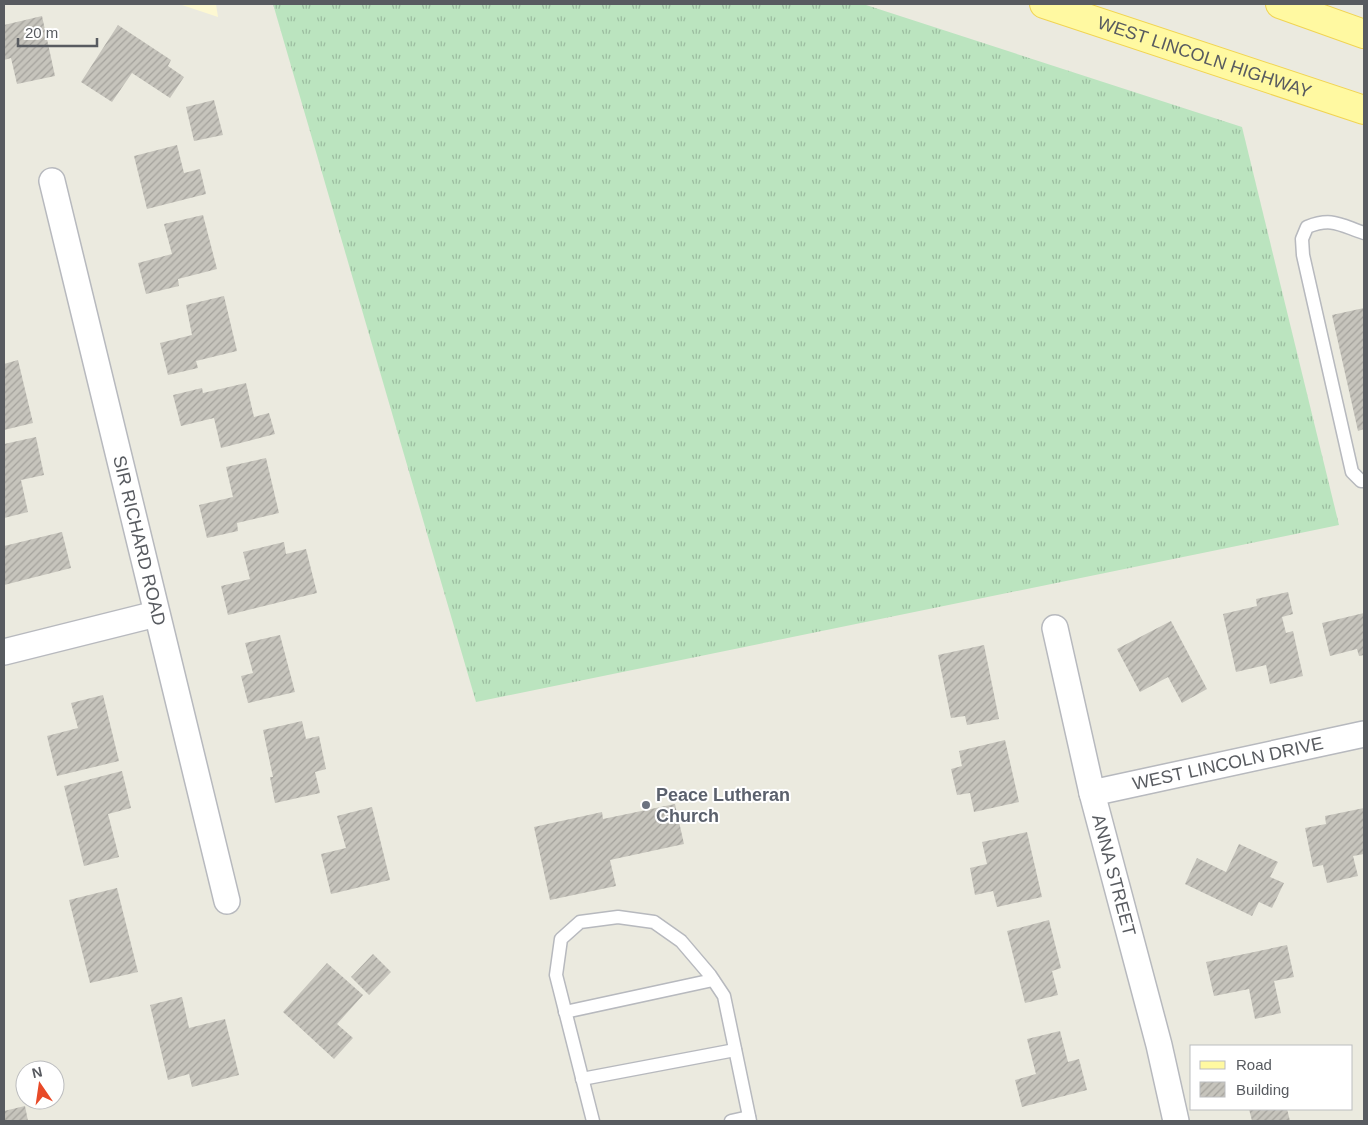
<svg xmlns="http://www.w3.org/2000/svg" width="1368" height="1125" viewBox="0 0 1368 1125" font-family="Arial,sans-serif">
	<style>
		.commercial { fill: #fdf8d2 }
		.grass { fill: url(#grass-tufts) }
		.building { fill: url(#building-hatch) }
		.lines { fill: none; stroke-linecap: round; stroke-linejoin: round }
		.service-casing { stroke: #b7b9be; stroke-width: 15 }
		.minor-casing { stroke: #b7b9be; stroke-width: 28 }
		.primary-casing { stroke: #f1d453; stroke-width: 30 }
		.service { stroke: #fff; stroke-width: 12 }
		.minor { stroke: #fff; stroke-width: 25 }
		.primary { stroke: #fff9a1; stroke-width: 28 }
		.worship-dot { fill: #6b7280; stroke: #fff; stroke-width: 2 }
		.labels { text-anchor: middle; stroke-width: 4; stroke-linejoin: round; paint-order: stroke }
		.street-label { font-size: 18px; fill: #585b60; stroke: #fff }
		.worship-label { font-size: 18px; font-weight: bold; fill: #5b616d; stroke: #fff; text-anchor: start }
	</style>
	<defs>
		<pattern id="grass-tufts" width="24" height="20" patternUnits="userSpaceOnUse" patternTransform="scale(1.25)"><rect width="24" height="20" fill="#bbe4bf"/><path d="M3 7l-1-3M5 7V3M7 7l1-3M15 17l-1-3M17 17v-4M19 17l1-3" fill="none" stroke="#9bbc9f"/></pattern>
		<pattern id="building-hatch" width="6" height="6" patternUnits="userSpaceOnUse" patternTransform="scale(1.25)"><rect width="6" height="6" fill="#c6c4bc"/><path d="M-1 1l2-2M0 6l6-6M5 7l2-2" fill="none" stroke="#a4a29c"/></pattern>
	</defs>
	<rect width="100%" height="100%" fill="#ebeadf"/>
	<!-- commercial -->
	<path class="commercial" d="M179 4H216L218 17Z"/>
	<!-- grass -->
	<path class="grass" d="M273 4H863L1242 127 1339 525 476 702Z"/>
	<!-- building -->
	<g class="building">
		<path d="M42 16 55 76 17 84 11 58 4 60V25Z"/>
		<path d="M118 25 171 60 168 66 184 77 170 98 132 73 112 102 81 82Z"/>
		<path d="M214 100 223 135 194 141 186 107Z"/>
		<path d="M177 145 184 173 200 169 206 194 147 209 134 156Z"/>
		<path d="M203 215 217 269 178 279 179 286 146 294 138 263 172 254 164 224Z"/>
		<path d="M224 296 237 351 196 361 198 368 168 375 160 343 192 335 186 305Z"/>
		<path d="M1364 308V429L1358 431 1332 315Z"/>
		<path d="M18 360 33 423 4 430V364Z"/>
		<path d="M246 383 254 417 269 413 275 434 221 448 214 418 181 426 173 395 202 388 203 393Z"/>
		<path d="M36 437 44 475 21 480 28 512 4 518V444Z"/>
		<path d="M266 458 279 513 237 523 238 531 207 538 199 505 233 497 226 467Z"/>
		<path d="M62 532 71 568 4 585V546Z"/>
		<path d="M284 542 286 554 306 549 317 593 228 615 221 586 250 579 243 552Z"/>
		<path d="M1288 592 1293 614 1282 617 1286 633 1293 631 1303 676 1270 684 1266 665 1236 672 1223 614 1257 606 1256 599Z"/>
		<path d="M1364 613V655L1359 656 1357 649 1330 656 1322 623Z"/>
		<path d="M1171 621 1207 689 1182 703 1168 677 1140 692 1117 649Z"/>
		<path d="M280 635 295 692 248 703 241 676 253 673 245 643Z"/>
		<path d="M984 645 999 719 967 725 965 716 951 718 938 655Z"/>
		<path d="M103 695 119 761 57 776 47 736 78 728 71 703Z"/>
		<path d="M302 721 306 739 319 736 326 769 315 772 320 793 275 803 270 777H273L263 730Z"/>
		<path d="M1005 740 1019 802 974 812 970 793 957 795 951 769 962 766 959 751Z"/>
		<path d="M122 771 131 808 108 814 119 857 84 866 64 786Z"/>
		<path d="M675 804 684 844 610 860 616 886 550 900 534 827 602 812 603 819Z"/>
		<path d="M372 807 390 880 331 894 321 854 346 848 337 816Z"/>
		<path d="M1364 808V854L1353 856 1358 876 1327 883 1323 865 1313 867 1305 828 1326 824 1325 816Z"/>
		<path d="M1027 832 1042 897 997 907 993 891 975 895 970 868 987 864 982 842Z"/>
		<path d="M1239 844 1278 862 1270 877 1284 883 1272 908 1259 902 1252 916 1185 884 1197 858 1226 872Z"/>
		<path d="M117 888 138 972 90 983 69 900Z"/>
		<path d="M1049 920 1061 968 1052 971 1058 995 1025 1003 1007 931Z"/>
		<path d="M1287 945 1294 977 1274 981 1281 1013 1255 1019 1249 989 1214 996 1206 962Z"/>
		<path d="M373 954 391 972 369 995 351 977Z"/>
		<path d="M327 963 363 995 337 1024 353 1038 334 1059 283 1012Z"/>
		<path d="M182 997 189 1028 225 1019 239 1075 192 1087 189 1074 168 1080 150 1005Z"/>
		<path d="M1060 1031 1068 1062 1079 1059 1087 1090 1022 1107 1015 1080 1036 1074 1027 1039Z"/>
		<path d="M25 1106 28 1121H4V1111Z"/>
		<path d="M1249 1109H1287L1290 1121H1252Z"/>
	</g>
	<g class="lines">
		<defs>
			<g id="service">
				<path d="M1364 233C1340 225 1332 217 1307 227L1302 239 1303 255 1352 472 1361 481H1364"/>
				<path d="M565 1012 713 980"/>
				<path d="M582 1079 735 1050"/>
				<path d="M593 1121 556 975 561 939 580 922 618 917 654 922 681 941 710 975 724 996 750 1121"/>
				<path d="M731 1121 749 1117"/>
			</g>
			<g id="minor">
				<path id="s1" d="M52 181 227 901"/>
				<path id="s2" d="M1055 628 1092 793 1159 1045 1176 1121"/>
				<path d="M4 652 156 614"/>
				<path id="s3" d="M1092 793 1364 734"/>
			</g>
			<g id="primary">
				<path id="s4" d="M1044 4 1364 110"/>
				<path d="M1280 4 1364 34"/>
			</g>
		</defs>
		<!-- service casing -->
		<use href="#service" class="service-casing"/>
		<!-- minor casing -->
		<use href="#minor" class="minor-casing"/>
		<!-- primary casing -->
		<use href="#primary" class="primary-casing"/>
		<!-- service -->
		<use href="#service" class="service"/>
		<!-- minor -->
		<use href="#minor" class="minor"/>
		<!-- primary -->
		<use href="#primary" class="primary"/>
	</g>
	<!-- markers -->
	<circle class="worship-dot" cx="646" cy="805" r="5"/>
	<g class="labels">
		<!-- street labels -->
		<g class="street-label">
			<text dy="6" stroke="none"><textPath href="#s4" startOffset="169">WEST LINCOLN HIGHWAY</textPath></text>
			<text dy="6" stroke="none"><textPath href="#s1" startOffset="370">SIR RICHARD ROAD</textPath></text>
			<text dy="6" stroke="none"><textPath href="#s3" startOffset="139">WEST LINCOLN DRIVE</textPath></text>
			<text dy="6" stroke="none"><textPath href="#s2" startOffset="254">ANNA STREET</textPath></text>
		</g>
		<!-- worship labels -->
		<g class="worship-label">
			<text x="656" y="801">Peace Lutheran<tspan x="656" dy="21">Church</tspan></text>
		</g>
	</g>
	<!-- border -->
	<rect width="1368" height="1125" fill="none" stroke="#585b60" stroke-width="10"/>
	<!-- legend -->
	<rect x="1190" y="1045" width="162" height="65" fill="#ffffff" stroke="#bcbdbf"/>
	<rect x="1200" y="1061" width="25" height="8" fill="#fff9a1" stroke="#bcbdbf"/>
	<text x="1236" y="1070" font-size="15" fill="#585b60">Road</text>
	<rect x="1200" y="1082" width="25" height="15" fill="url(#building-hatch)" stroke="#bcbdbf"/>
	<text x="1236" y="1095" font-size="15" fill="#585b60">Building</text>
	<!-- north arrow -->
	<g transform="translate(40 1085) rotate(347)"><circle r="24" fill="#ffffff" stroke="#bcbdbf"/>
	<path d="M0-4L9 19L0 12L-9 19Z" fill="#e84a28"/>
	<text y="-8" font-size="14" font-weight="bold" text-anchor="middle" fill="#585b60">N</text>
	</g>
	<!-- scale -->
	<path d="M18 38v8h79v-8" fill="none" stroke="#585b60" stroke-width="2.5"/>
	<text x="25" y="38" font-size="15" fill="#585b60" stroke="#ffffff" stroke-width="4" paint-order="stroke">20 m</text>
</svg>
